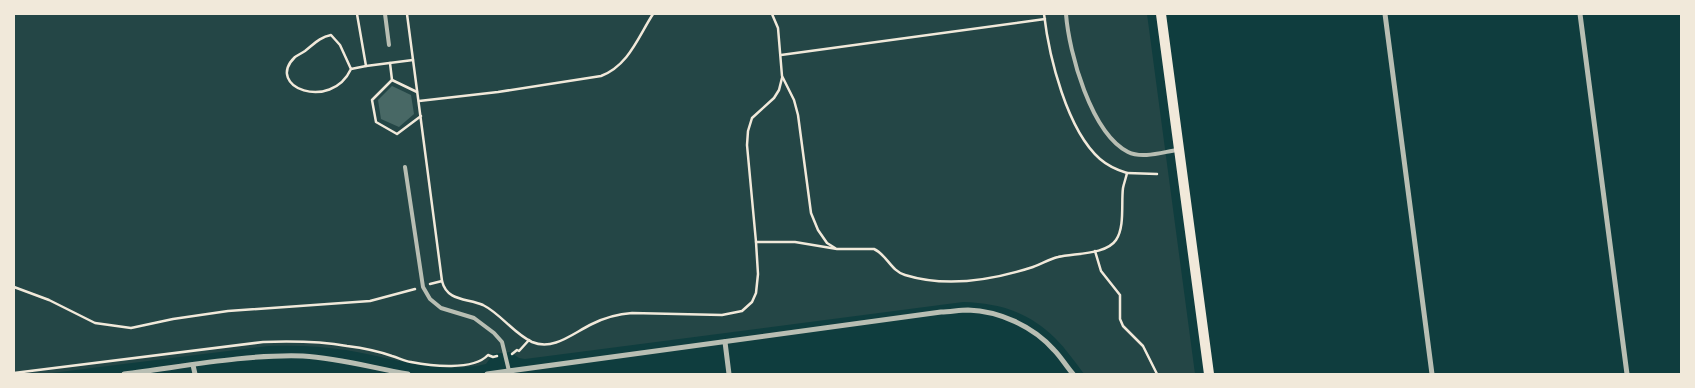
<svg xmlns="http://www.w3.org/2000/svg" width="1695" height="388" viewBox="0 0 1695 388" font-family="Arial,sans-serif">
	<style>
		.green { fill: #244646 }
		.building { fill: #486865 }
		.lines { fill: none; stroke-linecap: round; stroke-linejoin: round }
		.path { stroke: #f1e9da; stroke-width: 2.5 }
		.service { stroke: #b8beb3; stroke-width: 4 }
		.minor { stroke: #b8beb3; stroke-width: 5 }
		.secondary { stroke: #f1e9da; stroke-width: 10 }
	</style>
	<rect width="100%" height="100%" fill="#0f3d3e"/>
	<!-- green -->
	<path class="green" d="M14 14H1147L1195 374H1084C1075 362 1066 349 1055 338 1029 312 999 303 963 302L525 359 519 358 510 352 493 354 486 364C438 375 393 358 346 350 320 346 295 345 269 346L44 374H14Z"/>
	<!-- building -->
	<path class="building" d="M392 86 411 95 414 114 399 127 381 119 378 100Z"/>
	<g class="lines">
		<!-- path -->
		<g class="path">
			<path d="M357 14 366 66 413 60"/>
			<path d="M407 14 442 281"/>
			<path d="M772 14 778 28 782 76 794 100 798 115 811 213 818 230 827 243 835 248"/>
			<path d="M781 55 1045 19"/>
			<path d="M390 63 392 80 372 100 376 122 397 134 421 116"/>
			<path d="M351 69C331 112 264 87 295 57 298 55 302 53 305 51 314 44 320 37 331 35L340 45 351 69 366 66"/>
			<path d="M392 80 417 92"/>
			<path d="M419 101 498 92 601 76C629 65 638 37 653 14"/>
			<path d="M1127 173 1157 174"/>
			<path d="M756 242 747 145 748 131 752 118 774 98 779 90 782 78"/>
			<path d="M1095 251 1101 271 1120 295V319L1123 326 1143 346 1157 374"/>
			<path d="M430 284 442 281C447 302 468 298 483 305 501 314 513 333 532 342 554 351 573 333 592 324 604 318 618 314 632 313L722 315 742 311 752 302 756 293 758 274 756 242H795L837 249H874C887 255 891 271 905 275 947 288 993 280 1033 267 1042 264 1049 259 1058 257 1074 253 1106 255 1116 240 1125 227 1121 203 1123 188 1124 183 1126 178 1127 173 1117 170 1108 166 1100 159 1067 130 1049 57 1044 14"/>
			<path d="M14 287 49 300 95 323 131 328 173 319 228 311 370 301 415 289"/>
			<path d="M512 354 517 350 519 351 529 340"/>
			<path d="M14 373 263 342C292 341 319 341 347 346 363 348 378 351 392 356 399 358 404 361 411 362 431 366 473 371 488 355L493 357 497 356"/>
		</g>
		<!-- service -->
		<g class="service">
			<path d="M385 14 389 45"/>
			<path d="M1066 14C1069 53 1091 133 1128 152 1142 159 1163 152 1177 150"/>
			<path d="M405 167 423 287 430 299 441 308 474 318 494 333 502 342 509 371"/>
		</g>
		<!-- minor -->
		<g class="minor">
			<path d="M1385 14 1432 374"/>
			<path d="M1580 14 1627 374"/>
			<path d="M725 342 729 374"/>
			<path d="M193 365 195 374"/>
			<path d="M124 374C181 367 246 354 303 356 339 358 373 368 408 374"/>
			<path d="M487 374 941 312C950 312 959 310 968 310 999 311 1033 326 1054 350 1061 357 1066 366 1073 374"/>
		</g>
		<!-- secondary -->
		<path class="secondary" d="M1161 14 1209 374"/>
	</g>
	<!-- border -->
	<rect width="1695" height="388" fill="none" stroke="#f1e9da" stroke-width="30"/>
</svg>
